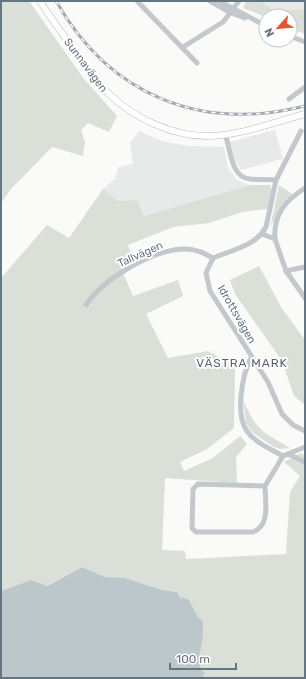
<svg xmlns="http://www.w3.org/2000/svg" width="306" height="679" viewBox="0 0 306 679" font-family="Rubik,sans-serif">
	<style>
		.built { fill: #e8e9e9 }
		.green { fill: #dadfd7 }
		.water { fill: #bbc7cb }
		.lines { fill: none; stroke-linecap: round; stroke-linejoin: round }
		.major-casing { stroke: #b5babe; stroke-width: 7 }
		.minor { stroke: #c3c8cc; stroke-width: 5 }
		.major { stroke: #fff; stroke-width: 6 }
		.rail-casing { stroke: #a2aab0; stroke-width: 3 }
		.rail { stroke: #fff; stroke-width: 1.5; stroke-dasharray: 4.5; stroke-linecap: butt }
		.labels { text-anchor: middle; stroke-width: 4; stroke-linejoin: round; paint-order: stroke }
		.street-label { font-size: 11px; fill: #657683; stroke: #fff }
		.neighbourhood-label { font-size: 12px; letter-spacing: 1px; fill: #57646e; stroke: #fff }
	</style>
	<rect width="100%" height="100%" fill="#fafaf8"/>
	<!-- built -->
	<g class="built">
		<path d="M260 1H305V9L274 11Z"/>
		<path d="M275 130 283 159 241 170 234 159 230 142Z"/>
		<path d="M139 131 162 141 187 146 224 147 228 168 237 180 250 185 144 216 137 200 118 201 103 189 115 179 118 167 133 164 130 143Z"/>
	</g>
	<!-- green -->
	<g class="green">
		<path d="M1 1H29L84 79 117 116 109 132 88 123 81 130 85 142 83 156 52 147 11 189 1 203Z"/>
		<path d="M246 1H260L274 11 305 9V34L290 28V16H266V17L243 8Z"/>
		<path d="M250 185H270L272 190 267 209 242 212 209 223 173 227 128 245 134 262 121 268 133 296 178 280 183 296 146 314 168 358 208 351 235 367 234 428 207 449 180 462 184 471 213 458 240 436 247 444 236 457 237 483 165 478 162 550 185 551 186 559 286 554 290 492 300 476 284 462 301 453 305 456V678H202L205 673 201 671 198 665 204 627 177 592 162 590 125 578 105 577 82 567 46 586 31 580 1 591V278L47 225 69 238 103 189 118 201 137 200 144 216Z"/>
		<path d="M279 185 292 194 280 207 270 228Z"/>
		<path d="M259 266 281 307 305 340V405L294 396 282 361 235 294 230 280Z"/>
		<path d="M243 400C257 431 261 431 290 448L280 449 272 446 252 432 246 423Z"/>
	</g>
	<!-- water -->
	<path class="water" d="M82 567 105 577 125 578 162 590 177 592 180 597 189 600 198 618 202 620C208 637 191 665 205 673L202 678H1V591L31 580 47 586Z"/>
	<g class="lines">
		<defs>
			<path id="major" d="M40 1C49 16 60 30 70 44 82 61 93 79 109 94 134 118 172 136 207 136 240 136 274 122 305 114"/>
		</defs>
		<!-- major casing -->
		<use href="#major" class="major-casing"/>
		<!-- minor -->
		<g class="minor">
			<path d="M137 1 197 63"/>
			<path d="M210 1 231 13 245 18"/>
			<path d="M219 1 266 26"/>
			<path d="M290 36 305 42"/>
			<path d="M183 47 223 22 239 1"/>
			<path d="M289 99 305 87"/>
			<path d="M301 131 276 180 266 227C256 246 232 250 213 258L206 273 210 291 268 382 282 414 293 425 305 431"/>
			<path d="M225 134C231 149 230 177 250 179 259 180 267 179 276 180"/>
			<path d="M262 234 275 239C273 214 286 200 305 188"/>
			<path d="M275 239 286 271 305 298"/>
			<path d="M286 271 305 267"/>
			<path d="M86 305C103 279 153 249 185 249 196 249 204 253 213 258"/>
			<path d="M251 358C242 375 235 415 247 431 255 443 271 449 283 456"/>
			<path d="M288 454 305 462"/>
			<path d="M265 486C265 502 271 525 253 532H196L192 528 193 489 198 484 265 486 283 456 305 447"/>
		</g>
		<!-- major -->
		<use href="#major" class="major"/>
		<defs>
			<path id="rail" d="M56 1C110 96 201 132 305 106"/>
		</defs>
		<!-- rail casing -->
		<use href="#rail" class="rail-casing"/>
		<!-- rail -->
		<use href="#rail" class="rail"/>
	</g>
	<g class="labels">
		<!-- street labels -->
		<g class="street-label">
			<text transform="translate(86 65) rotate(53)" y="4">Sunnavägen</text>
			<text transform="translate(140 254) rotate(-24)" y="4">Tallvägen</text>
			<text transform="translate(237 314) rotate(60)" y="4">Idrottsvägen</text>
		</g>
		<!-- neighbourhood labels -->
		<g class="neighbourhood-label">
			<text x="242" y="367">VÄSTRA MARK</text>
		</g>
	</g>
	<!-- border -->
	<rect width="306" height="679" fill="none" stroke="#657683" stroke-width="4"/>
	<!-- north arrow -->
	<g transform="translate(278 28) rotate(243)"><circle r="19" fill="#ffffff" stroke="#c1c8cd"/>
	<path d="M0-3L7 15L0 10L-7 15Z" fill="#e4572e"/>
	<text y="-6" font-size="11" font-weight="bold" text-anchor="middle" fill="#657683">N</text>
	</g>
	<!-- scale -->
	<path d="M170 663v6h66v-6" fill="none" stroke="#657683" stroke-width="2"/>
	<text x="176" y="663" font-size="12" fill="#657683" stroke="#ffffff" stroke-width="3" paint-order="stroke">100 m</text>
</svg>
